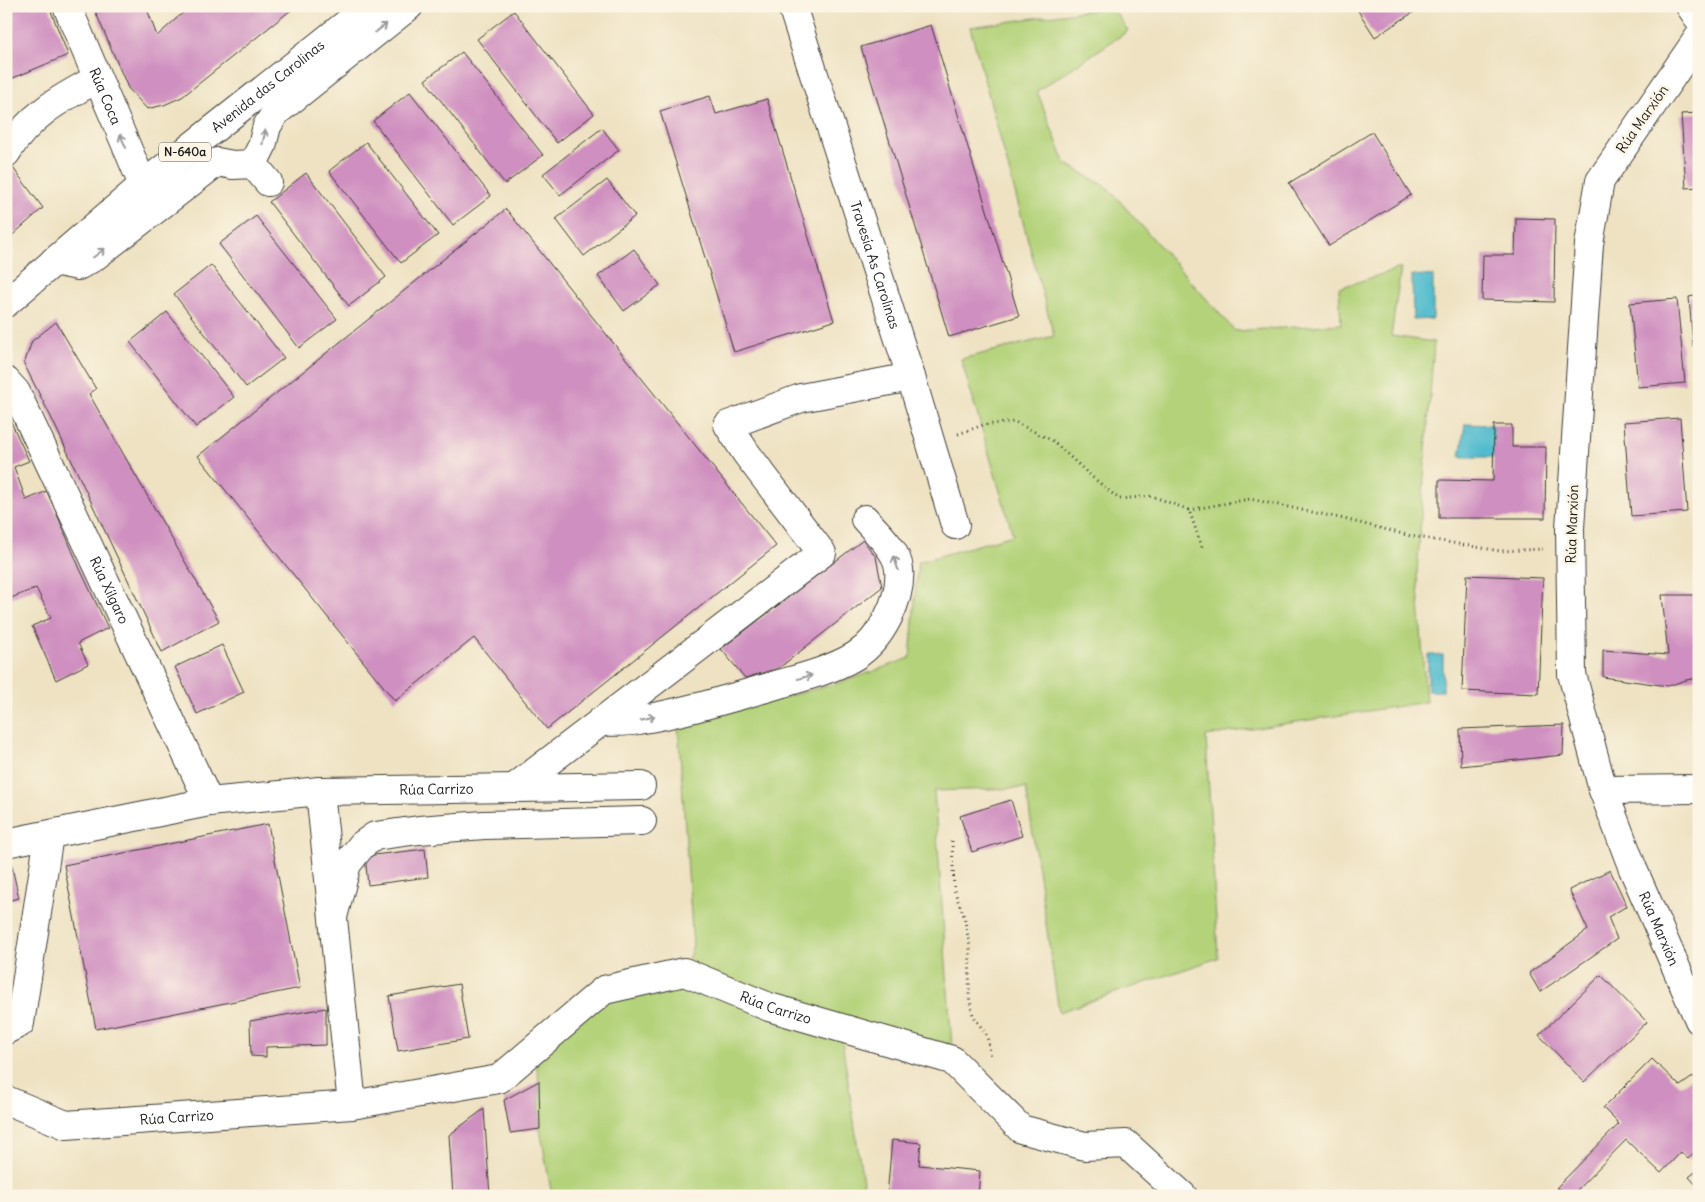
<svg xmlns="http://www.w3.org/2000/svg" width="1705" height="1202" viewBox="0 0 1705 1202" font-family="Delius,sans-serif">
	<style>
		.green { fill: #b3d279; stroke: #68774a }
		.water { fill: #51bccd; stroke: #366c74 }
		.building { fill: #cf8fc0 }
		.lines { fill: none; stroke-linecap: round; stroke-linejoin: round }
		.minor-casing { stroke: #3c3a35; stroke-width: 30 }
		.major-casing { stroke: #3c3a35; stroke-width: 30 }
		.path { stroke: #3c3a35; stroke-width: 3; stroke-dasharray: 1 4; stroke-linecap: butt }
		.minor { stroke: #fff; stroke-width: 28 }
		.major { stroke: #fff; stroke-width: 28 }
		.oneway { stroke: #999 }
		.labels { text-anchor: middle; stroke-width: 5; stroke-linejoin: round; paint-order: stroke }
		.shield { fill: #fcf5e5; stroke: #5f5d58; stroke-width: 1 }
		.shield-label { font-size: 12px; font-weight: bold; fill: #1c1c1c }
		.street-label { font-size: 14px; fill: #1c1c1c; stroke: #fcf5e5 }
	</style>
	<rect width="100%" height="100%" fill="#fcf5e5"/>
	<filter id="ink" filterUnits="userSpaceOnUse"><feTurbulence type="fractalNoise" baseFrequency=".02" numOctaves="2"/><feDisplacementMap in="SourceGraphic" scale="10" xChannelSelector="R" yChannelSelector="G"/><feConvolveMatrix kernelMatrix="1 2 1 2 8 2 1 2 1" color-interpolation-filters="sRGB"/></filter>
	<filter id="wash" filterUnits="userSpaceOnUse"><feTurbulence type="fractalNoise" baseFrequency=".0096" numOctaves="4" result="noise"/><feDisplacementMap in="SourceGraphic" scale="20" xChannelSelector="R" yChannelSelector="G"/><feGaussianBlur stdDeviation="1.12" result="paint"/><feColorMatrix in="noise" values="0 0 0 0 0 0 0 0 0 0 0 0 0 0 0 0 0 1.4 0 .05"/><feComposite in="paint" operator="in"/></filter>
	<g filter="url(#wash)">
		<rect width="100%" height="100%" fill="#eee2c2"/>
		<!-- green -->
		<path class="green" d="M1112 7 1128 31 1037 91 1065 163 1108 188 1235 331 1341 324 1339 288 1401 268 1391 336 1434 342 1417 572 1426 702 1206 736 1218 958 1059 1012 1026 788 934 791 952 1048 840 1027 865 1196H552L540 1129 539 1081 534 1050 604 990 684 972 693 945 678 725 846 681 910 658 918 562 1013 535 961 359 1054 336 970 27Z"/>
		<!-- water -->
		<g class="water">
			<path d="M1412 275 1433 276V319L1413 320Z"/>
			<path d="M1465 424 1494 425V457H1460Z"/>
			<rect x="1428" y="655" width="15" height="36"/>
		</g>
		<g id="blocks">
			<!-- building -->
			<g class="building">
				<path d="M6 6H49L68 55 6 81Z"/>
				<path d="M93 6H146L157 36 186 10V6H296L182 97 164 105 147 109 128 88Z"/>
				<path d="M972 6H985V7L972 9Z"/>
				<path d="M1355 6H1423L1375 37Z"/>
				<path d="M514 11 594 114 557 143 477 39Z"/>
				<path d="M931 25 1019 316 949 337 861 47Z"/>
				<path d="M462 52 543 155 505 184 425 80Z"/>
				<path d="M410 92 491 196 453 225 373 121Z"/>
				<path d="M710 96 716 114 767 99 834 321 734 352 660 111Z"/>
				<path d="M1699 113V187L1686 188 1681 114Z"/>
				<path d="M602 128 619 150 560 195 543 174Z"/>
				<path d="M1372 132 1411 195 1329 246 1289 183Z"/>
				<path d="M366 142 438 235 401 263 329 171Z"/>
				<path d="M10 164 43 208 6 241V167Z"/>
				<path d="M306 173 386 277 349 306 269 202Z"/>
				<path d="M607 180 635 216 584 256 556 219Z"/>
				<path d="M506 209 776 546 547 729 474 638 395 701 198 456Z"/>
				<path d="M256 216 337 319 299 348 219 244Z"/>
				<path d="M1516 218 1555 219 1554 302 1482 300 1483 255H1515Z"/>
				<path d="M634 249 660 285 624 311 598 276Z"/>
				<path d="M211 265 284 358 246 387 174 294Z"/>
				<path d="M1699 295V345L1693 346 1689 297Z"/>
				<path d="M1677 299 1685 383 1638 387 1630 303Z"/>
				<path d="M167 312 234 397 196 427 130 342Z"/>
				<path d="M56 322 96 389 89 394 219 621 162 652 51 417 24 364 32 341Z"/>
				<path d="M6 411 29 461 14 467 26 500 47 491 80 569 108 628 78 643 88 664 56 680 32 626 51 618 36 588 6 600Z"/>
				<path d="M1680 418 1687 512 1631 516 1624 422Z"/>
				<path d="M1494 425H1512V447H1546L1545 518H1439V480L1493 481Z"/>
				<path d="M863 540 876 557 882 587 779 668 745 678 721 649Z"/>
				<path d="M1467 575 1543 578 1538 694 1462 691Z"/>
				<path d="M1662 595H1699V678L1686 680 1668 686 1603 677V650L1668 655Z"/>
				<path d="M222 645 244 692 197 714 175 667Z"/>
				<path d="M1564 725 1563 755 1461 766 1460 729Z"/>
				<path d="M1011 800 1022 836 972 852 960 816Z"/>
				<path d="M268 824 300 988 96 1029 64 865Z"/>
				<path d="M425 849 428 877 368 885 365 856Z"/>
				<path d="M11 863 19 898 6 901V864Z"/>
				<path d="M1610 870 1627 906 1608 917 1617 939 1540 992 1529 973 1588 930 1569 890Z"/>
				<path d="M1601 975 1647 1022 1584 1082 1539 1035Z"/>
				<path d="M459 984 468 1039 398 1051 389 996Z"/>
				<path d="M326 1008V1045L266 1047V1057L251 1056 250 1021Z"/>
				<path d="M1652 1059 1680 1086 1694 1076 1699 1087V1147L1688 1159 1681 1152 1661 1173 1626 1140 1573 1194 1556 1188 1619 1124 1603 1108Z"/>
				<path d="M539 1081 540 1129 510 1133 504 1100Z"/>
				<path d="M484 1109 490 1196H453L449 1135Z"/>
				<path d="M892 1140 921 1143 919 1165 980 1171 978 1196H887Z"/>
				<path d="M1699 1169V1188L1689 1177Z"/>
			</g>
		</g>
	</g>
	<g filter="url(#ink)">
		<use href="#blocks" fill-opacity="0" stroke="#3c3a35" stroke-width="1"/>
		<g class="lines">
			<defs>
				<g id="minor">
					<path id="s1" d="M67 6 143 185"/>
					<path id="s2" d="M792 6 911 377 955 525"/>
					<path d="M1690 6 1699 19"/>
					<path id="s3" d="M1699 37 1600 181 1589 244 1570 528 1572 674 1603 790 1633 869 1699 1020"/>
					<path d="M6 153C29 116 59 99 97 79"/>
					<path d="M253 164 268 182"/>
					<path d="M54 261 78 266 94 257 217 162 233 165 253 164 262 146 267 126 276 112 409 6"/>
					<path id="s4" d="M6 381 16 392 209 802"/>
					<path d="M600 722C612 721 625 723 638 720 681 713 724 700 766 688 796 679 828 672 855 656 881 640 902 599 899 569 897 550 877 533 865 519"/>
					<path d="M514 788 822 553 746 453 728 425 801 398 911 377"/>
					<path d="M1603 790 1699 789"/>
					<path d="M320 791 352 1105"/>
					<path id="s5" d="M6 843 209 802 320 791 641 786"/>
					<path d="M333 917 347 864 362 845 375 836 419 830 484 825 642 821"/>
					<path d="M6 1030 20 1023 49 835"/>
					<path id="s6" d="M6 1100 66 1125 352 1105 499 1079 604 990 684 972 769 1007 952 1060 1021 1129 1085 1146 1126 1144 1183 1196"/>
				</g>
				<g id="major">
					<path id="s7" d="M6 303 143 185 369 6"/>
				</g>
			</defs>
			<!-- minor casing -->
			<use href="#minor" class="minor-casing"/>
			<!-- major casing -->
			<use href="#major" class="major-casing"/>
			<!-- path -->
			<g class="path">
				<path d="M958 434 983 425 1015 422 1053 441 1091 476 1119 499 1152 496 1189 510 1203 550"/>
				<path d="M1189 510 1250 499 1340 518 1411 536 1500 551 1543 549"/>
				<path d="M952 841 954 890 964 916 970 947 969 996 973 1015 987 1036 991 1057"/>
			</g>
			<!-- minor -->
			<use href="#minor" class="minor"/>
			<!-- major -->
			<use href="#major" class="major"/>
		</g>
		<!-- one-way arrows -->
		<defs><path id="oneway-shaft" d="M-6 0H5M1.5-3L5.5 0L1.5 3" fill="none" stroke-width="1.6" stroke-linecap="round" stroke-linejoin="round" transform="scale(1.25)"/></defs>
		<g class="oneway">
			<use href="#oneway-shaft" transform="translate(381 28) rotate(-38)"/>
			<use href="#oneway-shaft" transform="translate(264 137) rotate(-77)"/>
			<use href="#oneway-shaft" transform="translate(123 141) rotate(-114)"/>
			<use href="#oneway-shaft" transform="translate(99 253) rotate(-37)"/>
			<use href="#oneway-shaft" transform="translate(896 563) rotate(-108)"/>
			<use href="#oneway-shaft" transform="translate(805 677) rotate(-16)"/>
			<use href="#oneway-shaft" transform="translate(648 718) rotate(-13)"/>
		</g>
	</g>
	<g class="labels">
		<!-- shield labels -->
		<rect class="shield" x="159" y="142.5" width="52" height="19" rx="4"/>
		<g class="shield-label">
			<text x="185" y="156">N-640a</text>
		</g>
		<!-- street labels -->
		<g class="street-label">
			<text dy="5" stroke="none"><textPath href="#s7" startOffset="340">Avenida das Carolinas</textPath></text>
			<text dy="5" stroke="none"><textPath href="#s1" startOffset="98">Rúa Coca</textPath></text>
			<text transform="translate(1642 119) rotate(-55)" y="5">Rúa Marxión</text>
			<text dy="5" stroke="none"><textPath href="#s2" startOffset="272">Travesía As Carolinas</textPath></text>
			<text transform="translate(1572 524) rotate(-88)" y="5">Rúa Marxión</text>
			<text dy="5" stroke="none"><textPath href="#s4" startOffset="234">Rúa Xílgaro</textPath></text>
			<text dy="5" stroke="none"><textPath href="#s5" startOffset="435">Rúa Carrizo</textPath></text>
			<text dy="5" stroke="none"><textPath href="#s3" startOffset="939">Rúa Marxión</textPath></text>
			<text dy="5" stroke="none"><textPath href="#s6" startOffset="819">Rúa Carrizo</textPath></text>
			<text dy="5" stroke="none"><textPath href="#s6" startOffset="176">Rúa Carrizo</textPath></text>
		</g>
	</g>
	<!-- margin -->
	<rect width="1705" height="1202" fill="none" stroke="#fcf5e5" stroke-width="25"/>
</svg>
